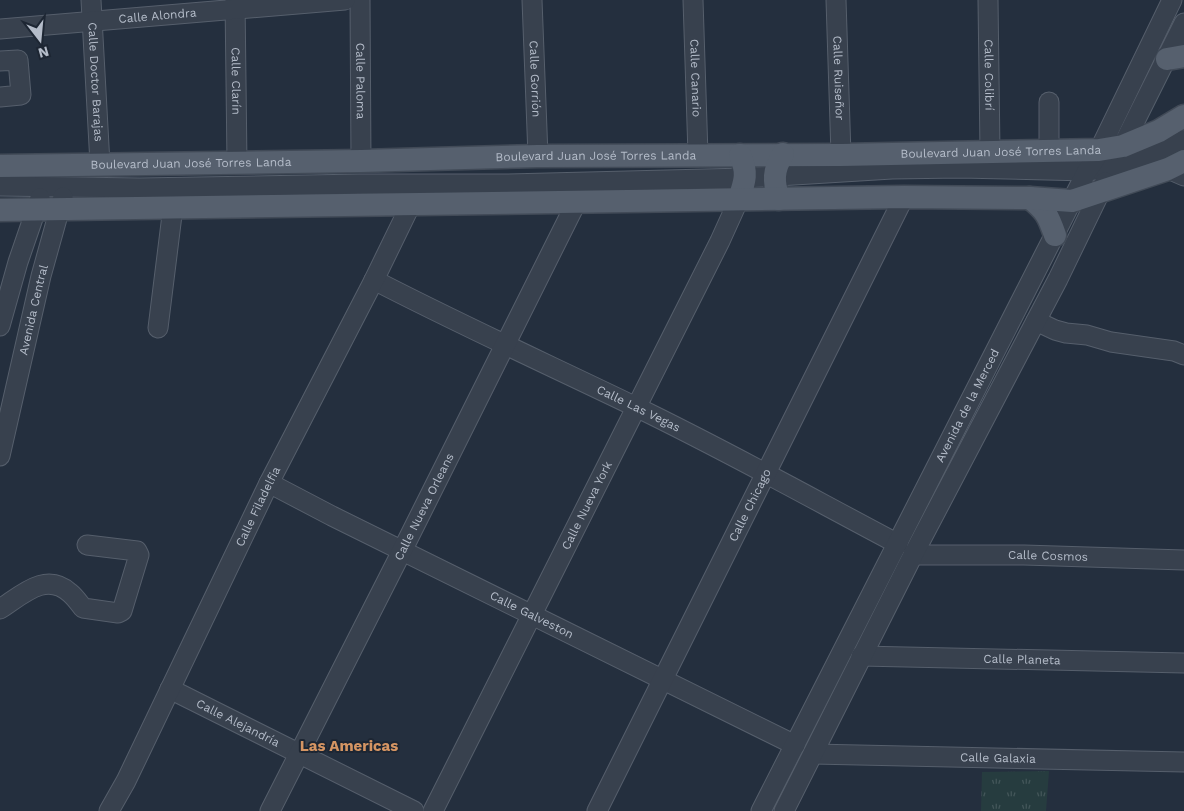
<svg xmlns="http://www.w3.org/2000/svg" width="1184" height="811" viewBox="0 0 1184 811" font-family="'Work Sans',sans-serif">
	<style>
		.grass { fill: url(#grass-tufts) }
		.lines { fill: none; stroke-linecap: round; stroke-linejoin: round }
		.minor-casing { stroke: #565f6c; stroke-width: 21 }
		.major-casing { stroke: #414a57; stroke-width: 25 }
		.minor { stroke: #38414e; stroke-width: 19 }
		.major { stroke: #56606e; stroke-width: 22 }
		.labels { text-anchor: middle; stroke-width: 4; stroke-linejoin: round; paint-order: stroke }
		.street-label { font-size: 12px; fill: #b4bcc9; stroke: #1d2633 }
		.quarter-label { font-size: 15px; font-weight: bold; fill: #d59563; stroke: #1d2633 }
	</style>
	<defs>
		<pattern id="grass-tufts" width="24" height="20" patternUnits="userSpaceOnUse" patternTransform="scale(1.25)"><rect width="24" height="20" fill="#263c3f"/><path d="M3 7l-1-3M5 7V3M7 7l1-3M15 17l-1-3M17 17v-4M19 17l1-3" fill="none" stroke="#435659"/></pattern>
	</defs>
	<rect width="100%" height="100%" fill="#242f3e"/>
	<!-- grass -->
	<path class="grass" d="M1049 771 1046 811H981L982 772Z"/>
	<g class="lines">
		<defs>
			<g id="minor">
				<path id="s1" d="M91 0 100 164"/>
				<path id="s2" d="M235 0 237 163"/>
				<path id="s3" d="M360 0 361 161"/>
				<path id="s4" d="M532 0 538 156"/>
				<path id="s5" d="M693 0 698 155"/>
				<path id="s6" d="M836 0 841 155"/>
				<path id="s7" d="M988 0 990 151"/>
				<path id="s8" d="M0 29 345 0"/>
				<path d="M0 61 18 60 21 95 0 97"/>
				<path d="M1049 150V102"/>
				<path d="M1119 153 1184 23"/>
				<path d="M1168 169 1184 176"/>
				<path d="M0 186 140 188 360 184H506L745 178 892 169 960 168 1087 171 1113 167 1167 149 1184 140"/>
				<path id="s9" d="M374 280C461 325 549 365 636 407 725 450 811 498 898 544"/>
				<path d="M1036 321 1055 330 1066 333 1087 335 1111 342 1174 351 1184 355"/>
				<path d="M0 326 18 262 40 198"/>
				<path d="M158 328 173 207"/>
				<path id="s10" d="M0 456 41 276 63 197"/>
				<path id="s11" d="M269 483 332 516 795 745"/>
				<path id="s12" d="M913 555H1024L1184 560"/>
				<path d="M0 609C22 595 46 571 70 593 75 597 79 603 83 608L118 613 122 611 139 555 137 551 87 545"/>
				<path id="s13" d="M861 656 1184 663"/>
				<path id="s14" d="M170 689 414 811"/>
				<path id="s15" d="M813 754 1184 762"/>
				<path id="s16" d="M109 811 126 781 269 483 374 280 411 204"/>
				<path id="s17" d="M270 811 402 551 577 201"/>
				<path id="s18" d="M433 811 720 241 739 199"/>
				<path id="s19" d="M597 811 904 197"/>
				<path id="s20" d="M761 811 1087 171 1094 161 1172 0"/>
				<path d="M784 811 913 555 1058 279 1105 182"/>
			</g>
			<g id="major">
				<path d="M1167 59 1184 56"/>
				<path id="s21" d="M0 166 361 161 538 156 841 155 1099 150 1123 146 1159 131 1184 116"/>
				<path d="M1030 198C1046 211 1048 215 1055 235"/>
				<path d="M739 199C745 181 748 172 740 155"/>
				<path d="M779 199C773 182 773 170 783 154"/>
				<path d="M0 210 904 197 1030 198 1072 201 1168 169 1184 161"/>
			</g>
		</defs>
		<!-- minor casing -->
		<use href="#minor" class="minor-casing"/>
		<!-- major casing -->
		<use href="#major" class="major-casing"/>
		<!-- minor -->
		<use href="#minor" class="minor"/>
		<!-- major -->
		<use href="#major" class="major"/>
	</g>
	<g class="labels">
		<!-- street labels -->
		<g class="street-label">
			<text dy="4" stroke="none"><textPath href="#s8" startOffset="158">Calle Alondra</textPath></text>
			<text dy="4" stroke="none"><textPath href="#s7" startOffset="75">Calle Colibrí</textPath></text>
			<text dy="4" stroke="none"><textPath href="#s4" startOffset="79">Calle Gorrión</textPath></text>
			<text dy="4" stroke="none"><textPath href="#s5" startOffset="78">Calle Canario</textPath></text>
			<text dy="4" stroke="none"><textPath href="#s6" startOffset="78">Calle Ruiseñor</textPath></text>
			<text dy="4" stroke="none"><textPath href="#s2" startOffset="81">Calle Clarín</textPath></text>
			<text dy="4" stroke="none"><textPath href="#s3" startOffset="81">Calle Paloma</textPath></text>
			<text dy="4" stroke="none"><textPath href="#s1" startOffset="82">Calle Doctor Barajas</textPath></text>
			<text dy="4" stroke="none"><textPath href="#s21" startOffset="1001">Boulevard Juan José Torres Landa</textPath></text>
			<text dy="4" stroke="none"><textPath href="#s21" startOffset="596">Boulevard Juan José Torres Landa</textPath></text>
			<text dy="4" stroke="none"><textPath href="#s21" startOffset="191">Boulevard Juan José Torres Landa</textPath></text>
			<text dy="4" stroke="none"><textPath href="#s10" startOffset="150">Avenida Central</textPath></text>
			<text dy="4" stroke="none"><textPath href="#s20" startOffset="455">Avenida de la Merced</textPath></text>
			<text dy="4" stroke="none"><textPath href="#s9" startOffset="294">Calle Las Vegas</textPath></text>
			<text dy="4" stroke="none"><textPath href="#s19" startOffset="342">Calle Chicago</textPath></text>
			<text dy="4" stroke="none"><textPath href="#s18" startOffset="342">Calle Nueva York</textPath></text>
			<text dy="4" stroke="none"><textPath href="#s16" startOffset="339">Calle Filadelfia</textPath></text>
			<text dy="4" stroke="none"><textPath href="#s17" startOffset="341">Calle Nueva Orleans</textPath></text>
			<text dy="4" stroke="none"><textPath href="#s12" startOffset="135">Calle Cosmos</textPath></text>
			<text dy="4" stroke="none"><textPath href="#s11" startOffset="294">Calle Galveston</textPath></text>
			<text dy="4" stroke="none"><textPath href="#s13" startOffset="161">Calle Planeta</textPath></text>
			<text dy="4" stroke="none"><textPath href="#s14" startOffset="76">Calle Alejandría</textPath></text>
			<text dy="4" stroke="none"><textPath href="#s15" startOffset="185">Calle Galaxia</textPath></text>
		</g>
		<!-- quarter labels -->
		<g class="quarter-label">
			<text x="349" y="751">Las Americas</text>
		</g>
	</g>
	<!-- north arrow -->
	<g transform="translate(40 40) rotate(164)" stroke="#1d2633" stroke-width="4" paint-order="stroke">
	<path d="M0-4L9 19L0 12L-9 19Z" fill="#b4bcc9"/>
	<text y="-8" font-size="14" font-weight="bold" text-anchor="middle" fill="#b4bcc9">N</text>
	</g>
</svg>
